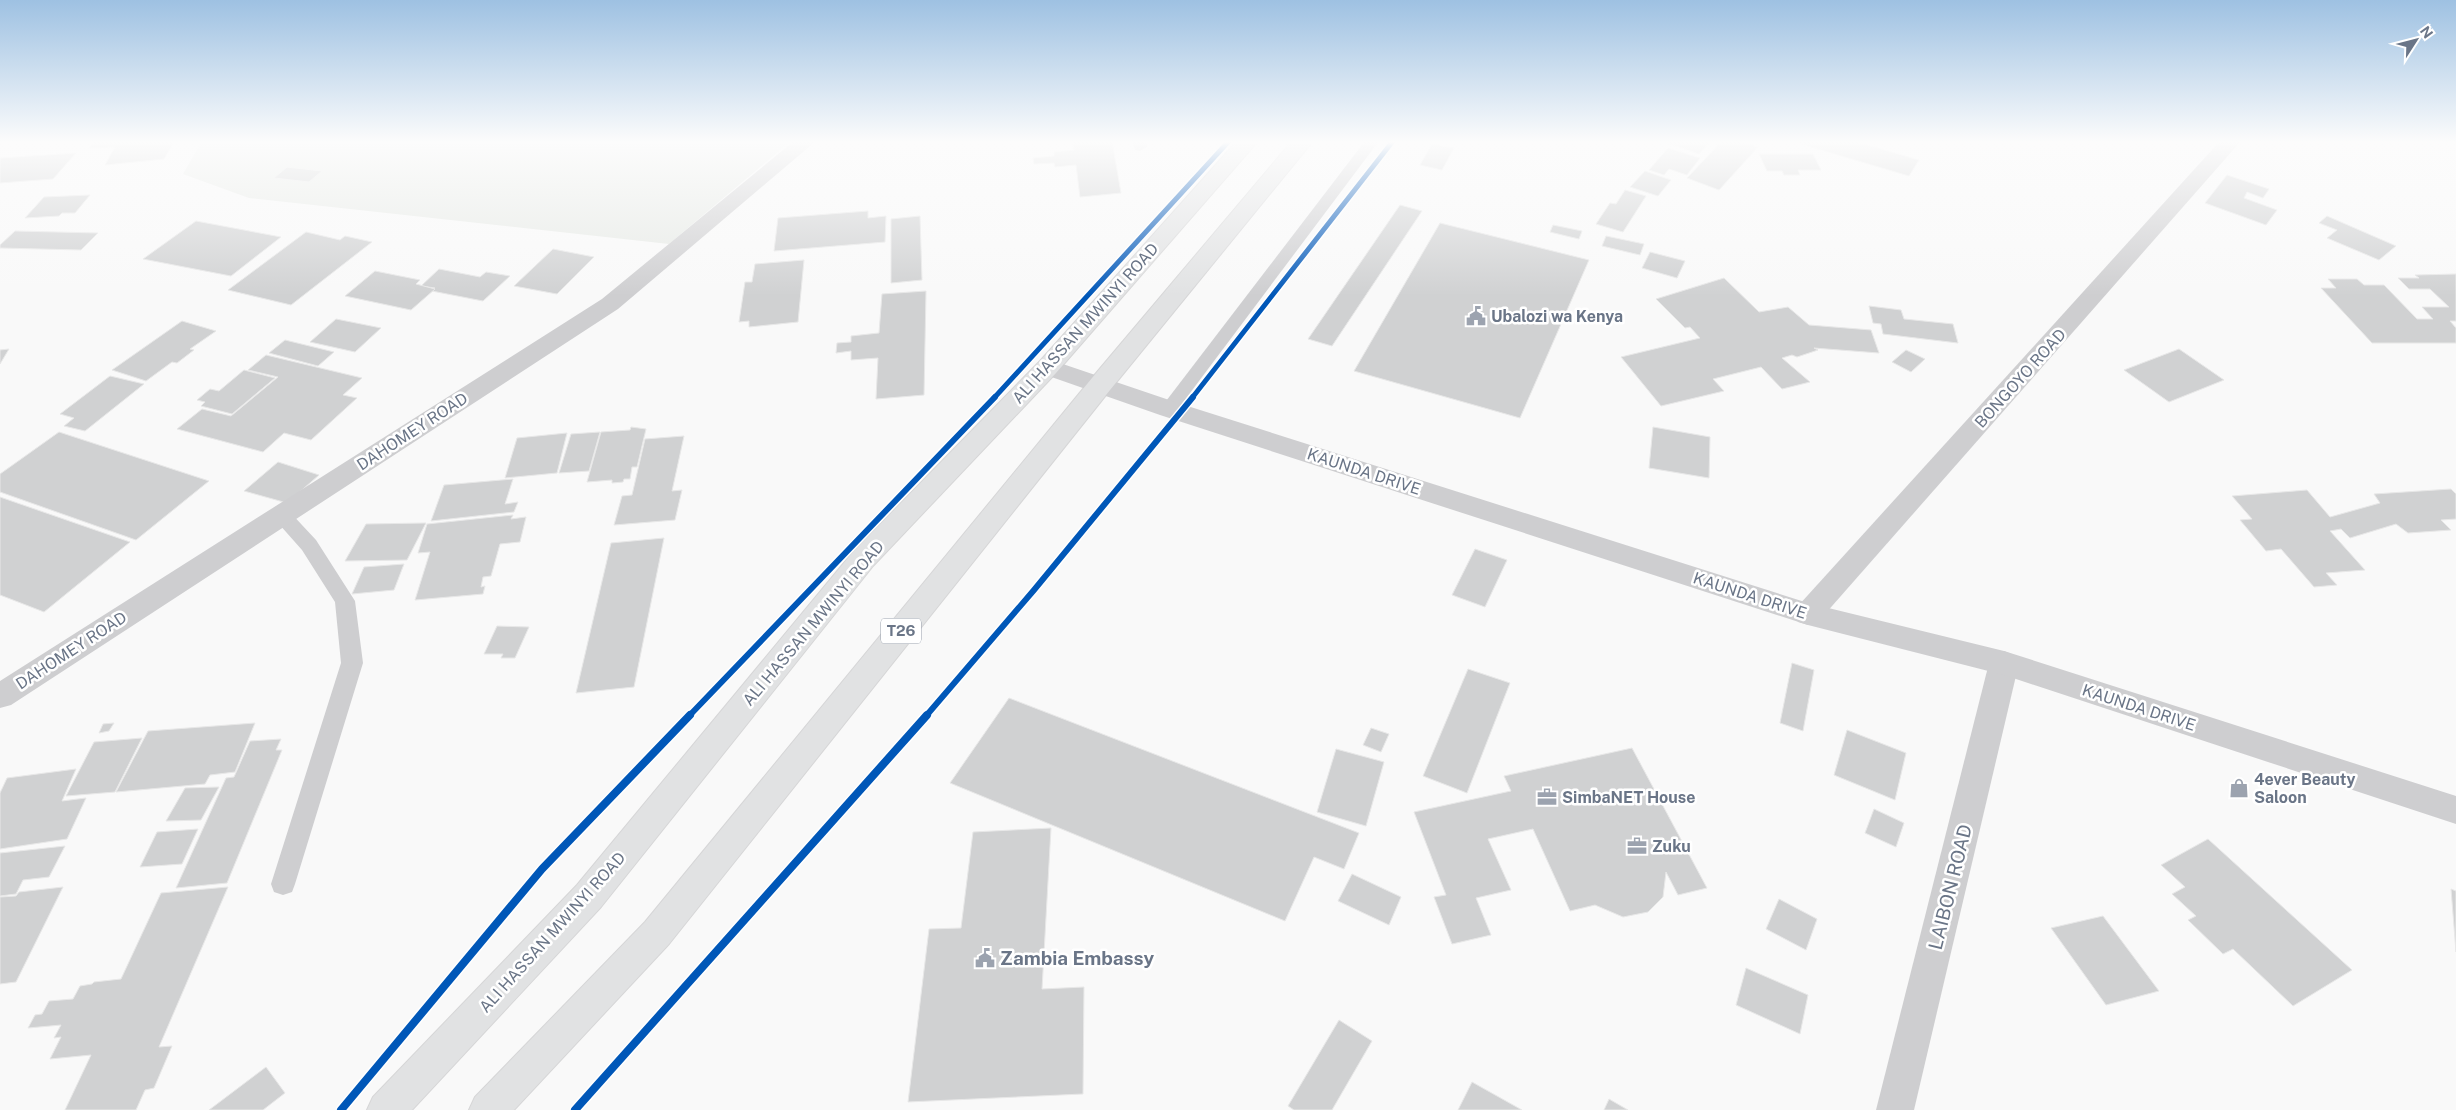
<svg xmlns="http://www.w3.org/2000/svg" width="2456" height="1110" viewBox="0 0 2456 1110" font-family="'Public Sans',sans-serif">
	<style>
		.green { fill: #e7eae6 }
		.building { fill: #d0d1d2; stroke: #e8e8e8 }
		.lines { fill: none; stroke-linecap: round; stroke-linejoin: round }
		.trunk-casing { stroke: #d6d6d7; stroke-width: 2 }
		.service { fill: #ceced0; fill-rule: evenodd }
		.minor { fill: #ceced0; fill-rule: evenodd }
		.tertiary { fill: #ceced0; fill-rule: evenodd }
		.trunk { fill: #e1e2e3; fill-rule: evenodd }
		.cycleway-far2-casing { stroke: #fff; stroke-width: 8 }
		.cycleway-far1-casing { stroke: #fff; stroke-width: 9 }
		.cycleway-casing { stroke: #fff; stroke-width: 11 }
		.cycleway-far2 { stroke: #0057b8; stroke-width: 5 }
		.cycleway-far1 { stroke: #0057b8; stroke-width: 6 }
		.cycleway { stroke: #0057b8; stroke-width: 8 }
		.labels { text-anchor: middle; stroke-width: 5; stroke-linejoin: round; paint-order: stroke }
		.shield { fill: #fff; stroke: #979eab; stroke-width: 1 }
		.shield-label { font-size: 15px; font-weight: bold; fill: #6a7587 }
		.poi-label { font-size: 16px; font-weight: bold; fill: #6a7587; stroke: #fff; text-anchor: start }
		.street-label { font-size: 16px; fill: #6a7587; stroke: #fff }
		.near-street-label { font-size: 19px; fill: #6a7587; stroke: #fff }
		.near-poi-label { font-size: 19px; font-weight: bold; fill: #6a7587; stroke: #fff; text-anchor: start }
	</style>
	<rect width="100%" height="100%" fill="#f9f9f9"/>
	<!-- green -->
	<path class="green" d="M202 141H791L669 244 249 198 183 174Z"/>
	<!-- building -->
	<g class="building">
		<path d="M95 141H175L164 159 105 165 115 147 89 148Z"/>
		<path d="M1072 141H1112L1121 193 1080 197 1076 165 1055 167 1054 163 1034 164 1033 158 1054 156V152L1074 150Z"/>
		<path d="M1669 141H1711L1699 154 1667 143Z"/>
		<path d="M1722 141H1740L1758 147 1719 190 1687 178Z"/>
		<path d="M1791 141H1854L1919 160 1909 176Z"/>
		<path d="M1432 144 1454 148 1442 170 1420 165Z"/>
		<path d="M1668 148 1700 158 1687 175 1669 169 1664 175 1649 170Z"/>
		<path d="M76 153 53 179 0 183V158Z"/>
		<path d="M1759 154H1813L1821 170H1798L1800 175H1784L1782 171H1767Z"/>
		<path d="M287 167 322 171 309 182 274 178Z"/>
		<path d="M1645 171 1671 180 1658 196 1630 187Z"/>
		<path d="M2227 175 2269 189 2263 198 2247 192 2244 198 2277 210 2266 225 2205 203Z"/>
		<path d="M1625 190 1646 196 1623 232 1596 224 1610 203 1616 204Z"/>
		<path d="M90 195 75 213H62L59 216 25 218 44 197Z"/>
		<path d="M1400 205 1422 211 1332 346 1308 339Z"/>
		<path d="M868 211V218L886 216 885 242 774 251 778 218Z"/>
		<path d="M920 216 922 280 891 283V219Z"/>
		<path d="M2327 216 2396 246 2379 260 2327 238 2337 230 2319 223Z"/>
		<path d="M196 221 281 237 231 276 143 259Z"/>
		<path d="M1440 223 1589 260 1520 418 1354 371Z"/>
		<path d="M1553 225 1582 231 1579 239 1550 232Z"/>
		<path d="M15 231 98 233 81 250 0 248V245Z"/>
		<path d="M306 232 340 240 345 236 372 242 291 305 228 290Z"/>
		<path d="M1606 236 1644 244 1640 255 1602 246Z"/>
		<path d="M553 249 594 257 557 294 514 286Z"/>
		<path d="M1650 252 1685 261 1677 278 1642 268Z"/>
		<path d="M804 260 798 322 749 327V321L739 322 745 282H752L755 264Z"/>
		<path d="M439 269 480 277 486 272 510 276 483 301 432 291 435 288 421 286Z"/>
		<path d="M375 271 420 280 416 284 435 289 411 310 345 296Z"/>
		<path d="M2456 274V321H2450L2456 328V343H2372L2321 288H2336L2328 279H2357L2364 285H2384L2417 319H2433L2422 307H2449L2430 289H2409L2398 278H2419L2415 275Z"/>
		<path d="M1724 278 1759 312 1788 307 1809 325 1871 330 1879 353 1814 348 1818 350 1797 357 1792 355 1782 358 1810 382 1782 389 1761 367 1713 379 1724 391 1661 406 1621 357 1700 338 1690 327 1685 328 1656 299Z"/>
		<path d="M926 291 924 395 876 399 878 358 851 360V351L836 353 837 343 851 342V336L879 333 882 294Z"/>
		<path d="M1869 306 1901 310 1904 319 1953 324 1958 343 1883 334 1881 324 1873 323Z"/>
		<path d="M336 319 381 328 355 352 310 342Z"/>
		<path d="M182 321 216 331 190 349 194 350 177 363 172 362 146 381 112 370Z"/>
		<path d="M285 340 334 352 318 366 269 353Z"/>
		<path d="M9 349 0 364V350Z"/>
		<path d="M2179 349 2224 380 2169 402 2124 370Z"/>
		<path d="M1906 350 1925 359 1911 372 1892 362Z"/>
		<path d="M266 355 362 378 343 395 357 398 311 440 284 433 263 452 177 429 202 409 231 416 278 377 248 370Z"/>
		<path d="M244 370 275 378 232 414 201 406 205 402 197 400 210 389 219 391Z"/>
		<path d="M110 376 144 384 85 431 64 426 74 418 60 414Z"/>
		<path d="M631 427 646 429 637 467H632L630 479H624L623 482 612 483V480L587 482 601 432 630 430Z"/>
		<path d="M1653 427 1710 437 1709 478 1649 468Z"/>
		<path d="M59 432 209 481 136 540 0 492V474Z"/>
		<path d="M600 432 589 471 559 473 571 434Z"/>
		<path d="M567 433 557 473 505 478 517 438Z"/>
		<path d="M684 436 672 491 682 490 675 520 614 525 622 496 632 495 645 439Z"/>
		<path d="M278 462 319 475 287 503 244 491Z"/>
		<path d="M513 479 505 504 518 502 514 512 431 521 444 485Z"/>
		<path d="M2451 489 2456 494V519L2441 520 2451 530 2408 533 2396 524 2350 538 2341 529 2330 531 2365 570 2326 573 2337 585 2314 587 2281 549 2266 551 2240 520 2252 519 2232 496 2307 490 2330 517 2380 503 2374 494Z"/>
		<path d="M0 497 130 542 44 612 0 595Z"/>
		<path d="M513 515 511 519 526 517 520 542 500 544 491 576 483 577 481 587 485 586 483 594 415 600 430 552 418 553 427 524Z"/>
		<path d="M426 523 407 560 345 561 366 524Z"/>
		<path d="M664 538 634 687 576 693 611 543Z"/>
		<path d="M1475 549 1507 560 1485 607 1452 595Z"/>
		<path d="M404 564 394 590 352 594 364 567Z"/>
		<path d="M497 626 529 627 515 658H501L503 654H484Z"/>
		<path d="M1792 663 1814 670 1803 731 1780 723Z"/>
		<path d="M1468 669 1510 683 1467 793 1423 776Z"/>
		<path d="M1009 698 1359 833 1344 869 1314 857 1285 921 950 783Z"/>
		<path d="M114 723 109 731 99 733 103 724Z"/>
		<path d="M255 723 235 772 210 775 205 784 116 792 148 731Z"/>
		<path d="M1371 728 1389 734 1381 752 1363 745Z"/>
		<path d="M1847 730 1906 753 1895 800 1834 775Z"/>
		<path d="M142 738 115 792 66 796 94 742Z"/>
		<path d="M281 739 276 750H282L227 883 176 888 226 778 234 777 250 741Z"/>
		<path d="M1632 748 1707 888 1678 895 1666 872 1663 897 1648 912 1623 917 1595 905 1570 911 1533 829 1488 839 1511 890 1476 898 1491 935 1452 944 1434 897 1446 895 1414 812 1511 791 1504 776Z"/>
		<path d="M1336 749 1384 762 1366 826 1317 812Z"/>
		<path d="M76 769 62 801 86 798 67 839 0 849V793L7 778Z"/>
		<path d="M219 787 201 820 166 821 185 788Z"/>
		<path d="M1874 809 1904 823 1896 847 1865 833Z"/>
		<path d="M1051 828 1042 989 1084 987 1083 1094 908 1102 929 929 961 928 973 832Z"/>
		<path d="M198 829 182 864 140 867 157 832Z"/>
		<path d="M2208 839 2352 970 2293 1006 2233 949 2223 954 2188 920 2196 916 2172 894 2185 887 2161 865Z"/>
		<path d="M65 846 49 877 23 880 16 894 0 896V853Z"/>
		<path d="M1352 874 1401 897 1389 925 1338 901Z"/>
		<path d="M63 887 16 982 0 984V897L16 896 19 892Z"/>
		<path d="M228 887 159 1047 172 1046 154 1088 145 1090 136 1110H65L91 1055 50 1059 61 1037 54 1038 61 1025 28 1028 35 1015 42 1014 49 1001 73 999 80 986 92 984 94 982 121 979 161 893Z"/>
		<path d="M2451 889 2456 891V952Z"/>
		<path d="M1779 899 1817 919 1806 950 1766 929Z"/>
		<path d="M2103 916 2159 991 2106 1005 2051 928Z"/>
		<path d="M1746 968 1808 995 1800 1034 1736 1005Z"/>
		<path d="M1339 1020 1372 1041 1332 1110H1294L1288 1106Z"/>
		<path d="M266 1067 285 1093 263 1110H209Z"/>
		<path d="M1472 1082 1522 1110H1458Z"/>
		<path d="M1609 1099 1628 1110H1604Z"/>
	</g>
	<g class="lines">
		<defs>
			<g id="trunk">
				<path d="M1237 141H1258L1056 373 873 566 601 907 412 1110H367L373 1097 577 885 853 552 1040 361Z"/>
				<path d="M1292 141H1313L1110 390 669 944 514 1110H469L475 1097 645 922 1092 378Z"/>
			</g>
		</defs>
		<!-- trunk casing -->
		<use href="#trunk" class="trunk-casing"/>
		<!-- service -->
		<g class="service">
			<path d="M1132 141H1146L1147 147 1140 151 1135 150Z"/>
			<path d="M1365 141H1379L1175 413 1169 415 1163 413 1160 409 1163 405Z"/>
			<path d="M281 508 288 510 316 540 355 601 363 663 295 884 292 892 283 895 274 892 271 884 341 663 335 602 302 550 271 515 274 510Z"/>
		</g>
		<!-- minor -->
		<g class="minor">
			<path d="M794 141H816L618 309 11 705 0 708V681L602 299Z"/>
			<path d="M2220 141H2241L1818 622 1808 625 1798 622 1794 614 1798 606Z"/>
			<path d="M2004 651 2014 655 2019 663 1914 1110H1876L1989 663 1994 655Z"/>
		</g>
		<!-- tertiary -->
		<path class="tertiary" d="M1048 359 1178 403 1808 603 2004 651 2456 796V824L2004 675 1808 625 1160 415 1040 373 1036 367 1040 361Z"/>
		<!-- trunk -->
		<use href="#trunk" class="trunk"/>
		<defs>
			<g id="cycleway-far2">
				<path d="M994 398 1229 141"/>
				<path d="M1192 398 1393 141"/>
			</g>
			<g id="cycleway-far1">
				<path d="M689 716 995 397"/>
				<path d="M926 716 1034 590 1193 397"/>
			</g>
			<g id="cycleway">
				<path d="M341 1110 542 869 690 715"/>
				<path d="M575 1110 927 715"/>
			</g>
		</defs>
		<!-- cycleway-far2 casing -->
		<use href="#cycleway-far2" class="cycleway-far2-casing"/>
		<!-- cycleway-far1 casing -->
		<use href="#cycleway-far1" class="cycleway-far1-casing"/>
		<!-- cycleway casing -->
		<use href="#cycleway" class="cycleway-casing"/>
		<!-- cycleway-far2 -->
		<use href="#cycleway-far2" class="cycleway-far2"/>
		<!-- cycleway-far1 -->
		<use href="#cycleway-far1" class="cycleway-far1"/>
		<!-- cycleway -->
		<use href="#cycleway" class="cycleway"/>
	</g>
	<!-- sky -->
	<linearGradient id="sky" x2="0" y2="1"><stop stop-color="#9ec1e2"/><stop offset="0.48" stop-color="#fcfcfc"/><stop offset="1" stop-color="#fcfcfc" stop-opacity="0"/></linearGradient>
	<rect width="2456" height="296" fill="url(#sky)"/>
	<!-- icons -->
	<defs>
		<symbol id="civic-bare" viewBox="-9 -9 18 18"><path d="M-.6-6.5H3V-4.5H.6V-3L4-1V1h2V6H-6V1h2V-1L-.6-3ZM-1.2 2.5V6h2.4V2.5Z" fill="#9ca3af" stroke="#fff" stroke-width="2.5" paint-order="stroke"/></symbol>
		<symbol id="shop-bare" viewBox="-9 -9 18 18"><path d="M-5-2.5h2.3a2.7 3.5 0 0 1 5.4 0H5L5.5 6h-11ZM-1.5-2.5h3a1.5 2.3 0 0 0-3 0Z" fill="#9ca3af" stroke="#fff" stroke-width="2.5" paint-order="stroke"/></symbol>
		<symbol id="office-bare" viewBox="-9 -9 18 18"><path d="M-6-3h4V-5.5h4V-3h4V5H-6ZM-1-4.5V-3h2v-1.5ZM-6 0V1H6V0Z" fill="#9ca3af" stroke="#fff" stroke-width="2.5" paint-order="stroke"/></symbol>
	</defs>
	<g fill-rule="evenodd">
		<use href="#civic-bare" x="1462" y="302" width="28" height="28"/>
		<use href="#shop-bare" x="2225" y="774" width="28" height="28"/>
		<use href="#office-bare" x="1533" y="783" width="28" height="28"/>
		<use href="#office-bare" x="1623" y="832" width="28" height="28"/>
		<use href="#civic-bare" x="971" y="944" width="28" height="28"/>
	</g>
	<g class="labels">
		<!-- shield labels -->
		<rect class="shield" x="881" y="618.5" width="40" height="25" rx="4"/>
		<g class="shield-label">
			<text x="901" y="636">T26</text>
		</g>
		<!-- poi labels -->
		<g class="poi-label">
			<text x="1491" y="322">Ubalozi wa Kenya</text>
			<text x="2254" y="785">4ever Beauty<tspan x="2254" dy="18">Saloon</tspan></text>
			<text x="1562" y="803">SimbaNET House</text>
			<text x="1652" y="852">Zuku</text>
		</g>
		<!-- street labels -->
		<g class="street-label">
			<text transform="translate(1085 323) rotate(-48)" y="6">ALI HASSAN MWINYI ROAD</text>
			<text transform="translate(2020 378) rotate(-48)" y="6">BONGOYO ROAD</text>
			<text transform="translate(412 431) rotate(-33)" y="6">DAHOMEY ROAD</text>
			<text transform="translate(1364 471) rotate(18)" y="6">KAUNDA DRIVE</text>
			<text transform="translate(1750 595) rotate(18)" y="6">KAUNDA DRIVE</text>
			<text transform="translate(813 623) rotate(-50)" y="6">ALI HASSAN MWINYI ROAD</text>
			<text transform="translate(71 650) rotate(-33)" y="6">DAHOMEY ROAD</text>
			<text transform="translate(2139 707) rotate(18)" y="6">KAUNDA DRIVE</text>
			<text transform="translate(552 932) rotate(-48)" y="6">ALI HASSAN MWINYI ROAD</text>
		</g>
		<!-- near-street labels -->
		<g class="near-street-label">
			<text transform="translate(1950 887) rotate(-76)" y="7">LAIBON ROAD</text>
		</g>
		<!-- near-poi labels -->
		<g class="near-poi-label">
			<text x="1000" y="965">Zambia Embassy</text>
		</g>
	</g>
	<!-- north arrow -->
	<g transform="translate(2416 40) rotate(54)" stroke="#ffffff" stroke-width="4" paint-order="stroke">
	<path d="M0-4L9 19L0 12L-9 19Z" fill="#6a7587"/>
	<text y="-8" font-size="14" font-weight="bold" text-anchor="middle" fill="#6a7587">N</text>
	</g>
</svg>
